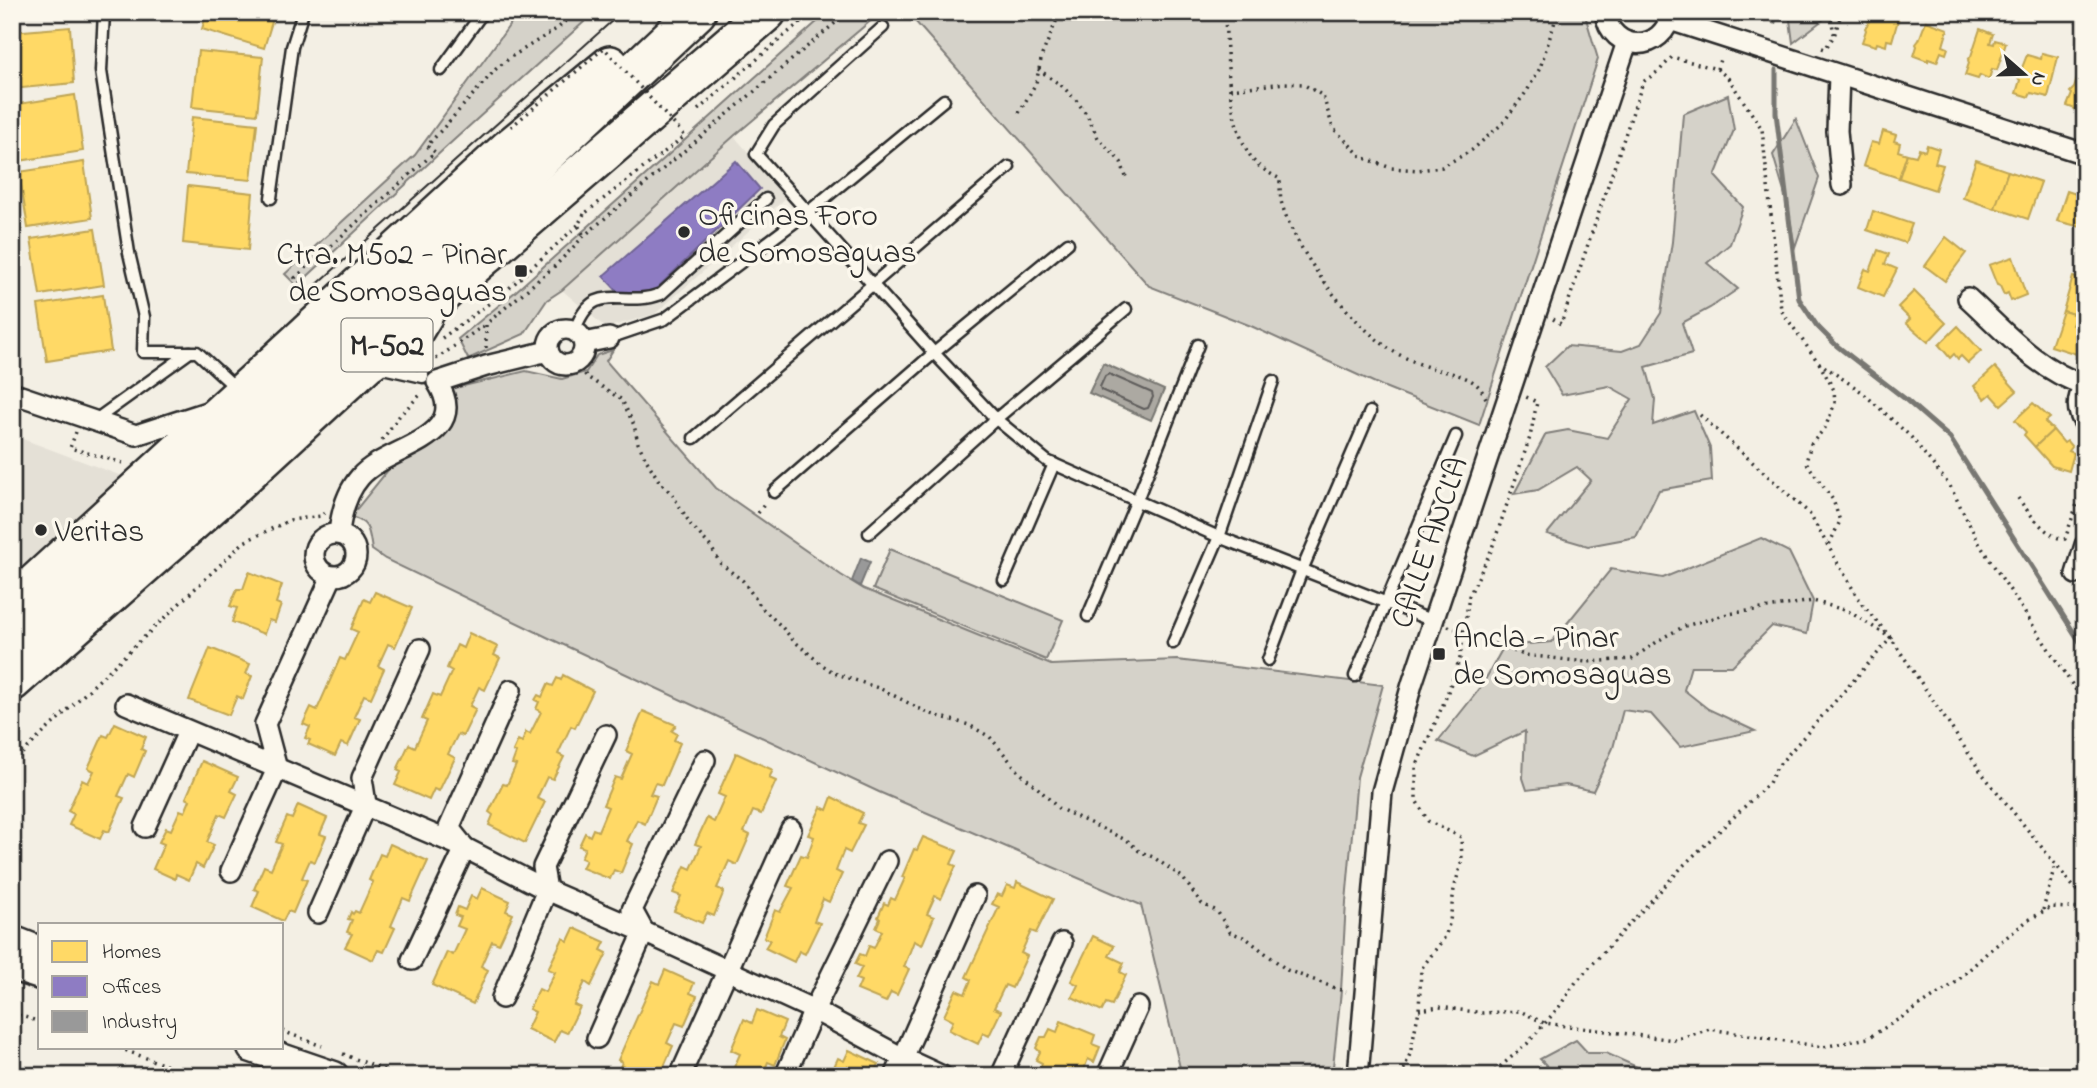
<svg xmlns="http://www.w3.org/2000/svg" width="2097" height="1088" viewBox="0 0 2097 1088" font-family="'Indie Flower',sans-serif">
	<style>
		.built { fill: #e4e0d6 }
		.green { fill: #d5d2c9; stroke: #807e7a; stroke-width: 2 }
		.water { fill: #aca9a2; stroke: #787772; stroke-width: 2 }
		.homes { fill: #ffd966; stroke: #bfa554; stroke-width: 2 }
		.offices { fill: #8e7cc3; stroke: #706495; stroke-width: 2 }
		.industry { fill: #999; stroke: #787878; stroke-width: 2 }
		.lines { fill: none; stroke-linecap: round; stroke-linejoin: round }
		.shore { stroke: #5f5d5b; stroke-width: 2 }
		.stream { stroke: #787772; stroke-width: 5 }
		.lane-casing { stroke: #2b2b2b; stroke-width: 15 }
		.street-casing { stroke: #2b2b2b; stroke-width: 24 }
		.secondary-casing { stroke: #2b2b2b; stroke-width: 33 }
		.highway-casing { stroke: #2b2b2b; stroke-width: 42 }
		.path { stroke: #2b2b2b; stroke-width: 3.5; stroke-dasharray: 2 5; stroke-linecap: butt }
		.lane { stroke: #fbf7ec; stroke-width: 10 }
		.street { stroke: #fbf7ec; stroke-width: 19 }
		.secondary { stroke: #fbf7ec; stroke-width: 28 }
		.highway { stroke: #fbf7ec; stroke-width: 37 }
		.tram { stroke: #2b2b2b; stroke-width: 2 }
		.path-bridge { stroke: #2b2b2b; stroke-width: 3.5; stroke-dasharray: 2 5; stroke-linecap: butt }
		.poi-dot { fill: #2b2b2b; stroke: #fbf7ec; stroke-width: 2.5 }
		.labels { text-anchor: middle; stroke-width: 7; stroke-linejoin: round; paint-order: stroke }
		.shield { fill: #fbf7ec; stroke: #696865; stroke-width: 2 }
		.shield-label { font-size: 30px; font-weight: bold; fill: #2b2b2b }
		.poi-label { font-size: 32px; fill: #2b2b2b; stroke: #fbf7ec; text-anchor: start }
		.street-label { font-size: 32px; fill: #2b2b2b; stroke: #fbf7ec }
	</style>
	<rect width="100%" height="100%" fill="#f3efe4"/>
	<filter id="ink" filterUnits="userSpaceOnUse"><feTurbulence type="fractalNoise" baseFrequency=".0143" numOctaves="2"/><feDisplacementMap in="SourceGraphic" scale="14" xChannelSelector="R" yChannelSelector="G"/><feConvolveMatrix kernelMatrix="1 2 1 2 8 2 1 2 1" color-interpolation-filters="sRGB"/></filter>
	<g filter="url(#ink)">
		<!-- built -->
		<g class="built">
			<path d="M734 136 787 197 655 314 606 328 562 290Z"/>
			<path d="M12 435 127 478 12 583Z"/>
		</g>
		<!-- green -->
		<g class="green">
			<path d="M519 12H595L444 149 297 286 285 274 415 155Z"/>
			<path d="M828 12H881L734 136 562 290 547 300 524 334 468 359 458 339 515 292Z"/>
			<path d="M907 12H1575L1585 15 1598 59 1479 425 1382 386 1251 326 1149 286Z"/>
			<path d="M1789 12H1826L1824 19 1793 43Z"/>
			<path d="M1728 95 1734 130 1715 176 1743 207 1730 244 1707 263 1738 289 1710 308 1682 323 1692 354 1646 367 1655 399 1653 425 1694 411 1710 448 1712 481 1659 490 1636 537 1588 546 1547 534 1591 480 1577 467 1538 490 1514 494 1546 434 1568 430 1607 438 1632 399 1609 386 1562 395 1545 367 1567 346 1622 351 1641 344 1661 313 1672 242 1683 114Z"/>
			<path d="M1796 119 1819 178 1795 247 1787 202 1773 155Z"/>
			<path d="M613 350 606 361 716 488 841 575 864 589 1051 665 1177 660 1383 685 1357 777 1346 902 1341 991 1332 1076H1182L1141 905 879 792 551 639 385 559 372 550C369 532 370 521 350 517L388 470 439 441 453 423 456 413 451 389 526 371 562 379 586 372 597 355Z"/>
			<path d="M1761 538 1789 552 1813 601 1807 634 1772 626 1732 666H1691L1684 690 1708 709 1755 731 1680 747 1651 714 1623 710 1613 748 1593 791 1566 785 1527 790 1523 778 1525 731 1473 756 1438 741 1481 687 1504 646 1552 642 1611 569 1663 578Z"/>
			<path d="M890 549 1063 620 1046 660 873 589Z"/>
			<path d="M1576 1040 1588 1053H1606L1637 1067 1641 1076H1557L1540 1059Z"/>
		</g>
		<!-- water -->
		<path class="water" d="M1103 363 1164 390 1151 420 1089 393Z"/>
		<!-- homes -->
		<g class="homes">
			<path d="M207 12H275L264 48 202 29Z"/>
			<path d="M1871 12 1900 13 1892 41 1887 40 1886 46 1877 43 1876 46 1862 42 1866 30 1865 28 1868 24Z"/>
			<path d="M1926 21 1948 29 1943 46 1948 48 1946 54 1941 52 1937 62 1928 59V61L1914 56 1917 46 1916 44 1919 40Z"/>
			<path d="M70 27 74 83 12 89V32Z"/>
			<path d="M1980 29 1993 34 1990 43 1994 44 1995 40 2006 43 1997 70 1992 69 1989 79 1980 75 1978 79 1965 75 1969 63 1968 60 1971 56Z"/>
			<path d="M198 51 263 57 257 114 192 107Z"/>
			<path d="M2042 53 2058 57 2048 97 2031 93 2029 97 2016 93 2020 80 2018 78 2027 55 2041 59Z"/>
			<path d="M2080 70 2085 72V108L2082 106 2080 111 2067 106 2072 94 2070 92 2074 88Z"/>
			<path d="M75 95 83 151 19 161 12 119V105Z"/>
			<path d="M192 117 257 124 251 180 186 174Z"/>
			<path d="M1883 131 1896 135 1894 141 1900 143 1898 151 1907 154 1899 178 1863 166 1871 142 1879 144Z"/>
			<path d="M1927 145 1939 149 1935 163 1943 165 1935 190 1899 178 1907 154 1916 156 1919 149 1925 151Z"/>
			<path d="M1976 160 2008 171 1995 209 1963 198Z"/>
			<path d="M84 162 92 218 28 228 19 172Z"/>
			<path d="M2008 171 2041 182 2028 219 1995 208Z"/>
			<path d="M188 186 253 193 248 250 183 243Z"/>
			<path d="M2067 191 2076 194 2077 191 2085 194V228L2057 221Z"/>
			<path d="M1873 211 1912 224 1905 243 1867 230Z"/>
			<path d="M95 229 104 285 40 295 31 239Z"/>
			<path d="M1946 237 1966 253 1945 281 1925 266Z"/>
			<path d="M1878 250 1889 254 1885 264 1897 269 1883 297 1858 287 1865 269 1870 271Z"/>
			<path d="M2013 257 2026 295 2011 301 2008 293 2004 295 2000 286 1997 285 1989 265Z"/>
			<path d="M2073 277 2085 280V307L2079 305 2076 315 2063 311Z"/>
			<path d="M1914 291 1946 323 1928 342 1906 323 1910 319 1898 307Z"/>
			<path d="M103 295 111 351 47 361 38 305Z"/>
			<path d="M2063 311 2076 315 2072 325 2085 330V350L2083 356 2051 346Z"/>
			<path d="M1958 326 1981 351 1968 363 1961 356 1958 359 1954 354 1950 358 1939 345Z"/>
			<path d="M1995 367 2017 391 2001 405 1991 394 1985 399 1974 386Z"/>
			<path d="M2033 403 2050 418 2045 422 2053 430 2035 447 2024 435 2026 432 2015 420Z"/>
			<path d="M2053 430 2064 443 2067 441 2072 447 2069 451 2074 453 2069 471 2052 466 2035 447Z"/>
			<path d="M249 572 282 585 276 603 281 605 275 622 269 620 264 634 232 622 237 608 230 606 237 589H243Z"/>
			<path d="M375 592 412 608 395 647 388 644 378 666 384 669 371 698 364 695 354 717 360 719 348 746 341 743 335 756 308 744 310 740 305 738 310 727 303 724 311 707 317 710 340 658 345 660 358 632 351 629 364 599 370 602Z"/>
			<path d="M469 633 498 647 494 655 500 658 485 690 479 687 470 706 476 709 463 736 458 734 448 754 455 758 439 791 434 789 429 800 395 785 401 772 397 770 409 744 415 747 427 721 422 719 433 694 440 697 452 671 447 668 457 645 463 648Z"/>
			<path d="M210 648 250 664 246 674 252 676 243 699 237 696 229 715 189 700Z"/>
			<path d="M563 675 593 691 575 728 571 726 558 754 564 757 553 779 547 777 537 798 545 802 525 843 489 825 493 815 489 812 503 784 507 785 516 765 512 764 516 753 513 751 518 740 522 742 526 732 530 734 541 712 536 709 539 702 535 700 538 695 542 697 548 684 553 686 557 678 561 680Z"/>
			<path d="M643 711 676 725 672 731 677 734 674 740 680 743 662 785 655 783 650 794 657 796 645 824 637 820 627 841 633 844 621 873 614 870 610 879 582 868 586 860 581 858 585 848 579 846 585 833 590 836 593 829 598 831 608 807 603 805 615 777 621 779 632 754 626 751Z"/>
			<path d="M115 723 146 737 141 749 145 751 134 777 128 774 118 796 124 798 109 832 104 830 100 839 69 825 74 814 68 811 82 780 88 783 94 771 88 768 103 735 108 737Z"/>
			<path d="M736 753 773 770 769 778 776 781 761 814 753 811 744 832 750 835 737 865 729 861 717 888 724 891 714 916 707 913 702 923 674 911 681 896 673 893 685 866 691 869 701 846 695 844 707 818 714 822 725 797 718 794Z"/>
			<path d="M202 761 238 777 231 791 237 794 226 817 219 814 207 842 214 845 203 868 196 864 189 880 176 874 175 879 153 869 164 844 159 842 166 828 171 830 180 810 185 812 190 800 186 798Z"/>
			<path d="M832 797 863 813 858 823 864 825 850 853 844 850 836 871 842 874 829 902 823 899 814 921 820 923 805 954 799 951 794 962 765 948 770 940 764 938 775 910 780 912 793 888 787 886 801 855 807 857 814 837 808 835 821 807 827 810Z"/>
			<path d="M298 805 327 818 320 834 326 836 315 862 310 860 302 878 307 880 293 913 288 911 283 921 252 907 259 891 254 889 264 866 271 869 282 844 276 842 287 817 292 819Z"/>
			<path d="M923 837 957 851 951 864 956 866 941 899 935 896 927 914 934 917 922 945 914 941 904 967 909 969 897 995 891 992 886 1002 857 990 861 981 856 979 862 967 855 964 860 954 865 956 869 946 874 948 882 931 876 928 880 919 878 917 884 903 888 905 891 898 895 900 905 878 902 877 914 849 917 850Z"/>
			<path d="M390 844 428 861 410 901 403 898 391 926 395 928 384 952 378 950 373 960 345 947 352 934 347 932 352 920 348 919 351 912 353 914 355 911 359 913 373 882 369 880 380 854 385 856Z"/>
			<path d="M1017 882 1053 899 1036 933 1031 931 1021 953 1027 956 1012 988 1005 985 994 1008 1001 1011 989 1036 983 1033 978 1044 949 1030 953 1021 944 1016 956 990 965 994 971 980 966 977 999 907 992 904 997 894 1002 896 1007 885 1015 888Z"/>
			<path d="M482 888 510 901 506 911 513 914 499 944 492 941 481 966 488 970 473 1004 432 985 447 952 453 955 465 929 457 926 461 917 455 915 458 907 465 910 471 896 477 899Z"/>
			<path d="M574 928 605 942 601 950 607 953 591 986 585 982 574 1005 580 1007 567 1033 560 1030 554 1042 527 1029 535 1012 529 1009 539 989 545 992 555 972 548 969 563 938 568 941Z"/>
			<path d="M1093 936 1114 946 1109 956 1124 963 1120 972 1126 975 1112 1005 1106 1003 1102 1011 1072 997 1078 985 1071 981Z"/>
			<path d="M665 970 694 983 690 993 697 996 684 1026 676 1023 667 1043 673 1046 660 1076H627L618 1072 622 1062 618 1060 653 981 659 984Z"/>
			<path d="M757 1010 785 1022 779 1037 785 1040 775 1065 768 1062 762 1076H721L724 1071 731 1074 740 1054 731 1050 744 1019 752 1023Z"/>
			<path d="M1061 1021 1095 1035 1092 1044 1100 1047 1094 1062 1088 1059 1082 1075 1075 1072 1074 1076H1042L1038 1074 1042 1063 1036 1060 1040 1052 1036 1048 1041 1037H1046L1050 1029 1057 1032Z"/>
			<path d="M849 1050 879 1064 874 1076H824L828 1068 833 1069 838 1058 844 1061Z"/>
		</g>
		<!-- offices -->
		<path class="offices" d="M736 161 760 189 654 291 619 293 603 276Z"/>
		<!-- industry -->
		<path class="industry" d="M861 558 870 562 860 586 852 581Z"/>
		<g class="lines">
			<!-- shore -->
			<path class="shore" d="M1109 374 1152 393 1153 397 1148 408 1144 409 1101 390 1100 387 1105 376Z"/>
			<!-- stream -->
			<g class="stream">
				<path d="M1774 12V22"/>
				<path d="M1776 70V113L1799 299 1817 326 1837 346 1904 398 1950 438 2085 650"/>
			</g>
			<defs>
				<g id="lane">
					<path d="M104 12 101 71 129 253 144 317 143 352H197L236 388"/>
					<path d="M883 27 774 125 756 154 934 353 996 419 1047 461 1219 537 1433 621"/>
					<path d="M441 70 483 12"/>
					<path d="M271 198 292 47 303 12"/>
					<path d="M575 330C594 278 622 309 661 294L766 199"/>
					<path d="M609 338 665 319 808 212 944 100"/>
					<path d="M378 372 383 368 423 377 422 344 436 321"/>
					<path d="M94 421 190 352"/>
					<path d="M694 438 1009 167"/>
					<path d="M774 492 934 353 1068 243"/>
					<path d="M869 533 996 419 1126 309"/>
					<path d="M1004 580 1054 464"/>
					<path d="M1088 616 1137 500 1198 345"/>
					<path d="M1173 643 1219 537 1273 381"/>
					<path d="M1268 660 1302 570 1370 412"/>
					<path d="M1355 676 1456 436"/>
				</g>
				<g id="street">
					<path d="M1605 12C1610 54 1665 54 1671 12"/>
					<path d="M1670 20 2085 154"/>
					<path d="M1839 75 1837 131 1842 185"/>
					<path d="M1968 298C2003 330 2038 371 2085 385"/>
					<circle cx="566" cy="347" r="18"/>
					<path d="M584 343 609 338"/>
					<path d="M2085 385C2076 399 2076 411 2085 424"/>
					<path d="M12 393 136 435 213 410"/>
					<circle cx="335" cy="555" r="21"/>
					<path d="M339 534C341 513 346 493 360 477 386 446 474 440 437 382L486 366 548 351"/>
					<path d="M2076 574 2085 545"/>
					<path d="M126 704 465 848 547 890 644 932 814 1010 903 1058 942 1076"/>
					<path d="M145 827 188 732"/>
					<path d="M231 871 277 769 265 724 332 576"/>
					<path d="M318 913 366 804 362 778 420 649"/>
					<path d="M412 960 465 848 449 828 511 690"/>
					<path d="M502 998 547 890 543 867 606 735"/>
					<path d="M597 1038 644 932 632 910 705 760"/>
					<path d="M680 1076 791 829"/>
					<path d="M785 1076 814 1010 887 861"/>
					<path d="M895 1076 975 896"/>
					<path d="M1001 1076 1062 943"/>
					<path d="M1107 1076 1138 1007"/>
					<path d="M1358 1076 1382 792 1412 684 1627 42"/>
				</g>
				<g id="secondary">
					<path d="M12 940 40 951"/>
					<path d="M12 966 40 975"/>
					<path d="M252 1048 334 1076"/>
				</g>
				<g id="highway">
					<path d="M12 604 509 148 610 65"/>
					<path d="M12 645 338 350 697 12"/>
					<path d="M12 682 228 491 463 275 767 12"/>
				</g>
			</defs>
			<!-- lane casing -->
			<use href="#lane" class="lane-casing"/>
			<!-- street casing -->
			<use href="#street" class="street-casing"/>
			<!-- secondary casing -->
			<use href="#secondary" class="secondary-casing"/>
			<!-- highway casing -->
			<use href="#highway" class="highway-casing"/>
			<!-- path -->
			<g class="path">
				<path d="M1221 12 1225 21C1229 66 1226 121 1253 160 1259 168 1271 174 1280 179 1280 186 1280 194 1281 201 1294 250 1352 327 1396 353 1407 359 1419 364 1431 368 1446 373 1468 374 1480 388 1483 392 1485 397 1488 401"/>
				<path d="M1833 12 1831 17 1834 34"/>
				<path d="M1822 48 1825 49 1834 36 1842 12"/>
				<path d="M1038 69 1062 86 1076 100 1087 115 1098 138 1121 162 1126 177"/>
				<path d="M1717 69 1728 78 1762 129 1781 310 1818 362 1862 392 1911 437 1950 486 1980 545 2085 704"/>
				<path d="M1230 89 1285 83 1303 84 1323 96 1333 128 1362 157 1391 168 1418 170 1442 167 1472 150 1502 124 1527 91 1540 68 1558 12"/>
				<path d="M698 110 812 12"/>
				<path d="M1019 113 1036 83 1042 55 1058 17 1062 12"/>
				<path d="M584 214 578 225 584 236"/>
				<path d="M310 293 295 278 435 152 427 146 496 69 511 57 558 28 576 12"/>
				<path d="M1553 319 1561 324 1643 82 1660 70 1672 57 1717 69 1721 56"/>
				<path d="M442 338 506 291 578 225"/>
				<path d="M486 348V324L555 266 584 236 848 12"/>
				<path d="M436 359 486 324"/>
				<path d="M576 363 587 377 622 400 634 425 638 443 647 461 659 481 672 494 691 525 711 547 720 563 743 581 762 608 781 626 793 640 821 664 834 673 881 689 928 713 969 725 990 737 1020 773 1040 790 1058 808 1128 841 1139 851 1153 857 1182 877 1202 904 1217 911 1230 932 1246 938 1287 970 1346 992"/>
				<path d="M1819 363 1834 390 1835 403 1825 428 1811 444 1806 462 1833 500 1840 521 1828 547"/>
				<path d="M1700 415 1809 513 1861 603 1891 638 1981 772 2085 901"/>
				<path d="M76 432 70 448 123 463 126 466"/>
				<path d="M382 440 400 415 420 395V392"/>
				<path d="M2018 498C2028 512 2048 539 2065 539L2085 481"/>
				<path d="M758 513 766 502"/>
				<path d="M1448 626 1524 655 1587 662 1632 659 1664 637 1685 626 1728 614 1813 601 1848 611 1891 638 1777 767 1769 783 1684 865 1576 982 1559 1007 1527 1044 1489 1076"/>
				<path d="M12 763 244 542 290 520 322 516 324 513"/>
				<path d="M2043 910 2055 865"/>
				<path d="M1419 1010 1439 1007 1483 1013 1520 1011 1544 1023 1674 1040 1710 1029 1823 1047 1868 1038 1912 1011 1954 984 1989 951 2027 921 2051 907 2085 909"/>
				<path d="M12 1013 40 1022"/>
				<path d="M282 1031 322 1046"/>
				<path d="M119 1048 195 1076"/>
				<path d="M343 1054 399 1076"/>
				<path d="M1401 1076 1410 1054 1419 1010 1421 969 1445 937 1450 921 1454 889 1462 860 1461 837 1428 821 1416 800V767L1445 700 1460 658 1469 596 1491 551 1530 437 1537 402 1526 397"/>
			</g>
			<!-- lane -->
			<use href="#lane" class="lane"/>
			<!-- street -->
			<use href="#street" class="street"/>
			<!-- secondary -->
			<use href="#secondary" class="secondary"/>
			<!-- highway -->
			<use href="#highway" class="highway"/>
			<!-- tram -->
			<path class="tram" d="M313 288 622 12"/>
			<!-- path-bridge -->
			<path class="path-bridge" d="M511 127 604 48 685 136 584 214"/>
		</g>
	</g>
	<!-- markers -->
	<g class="poi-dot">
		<circle cx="684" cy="232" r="7"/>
		<rect x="514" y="264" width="14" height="14" rx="3.5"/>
		<circle cx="41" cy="530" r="7"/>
		<rect x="1432" y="647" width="14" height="14" rx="3.5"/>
	</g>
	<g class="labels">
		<!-- shield labels -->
		<rect class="shield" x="341.5" y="318.5" width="91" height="53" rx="5"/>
		<g class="shield-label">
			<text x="387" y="355">M-502</text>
		</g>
		<!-- poi labels -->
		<g class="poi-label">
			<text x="698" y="225">Oficinas Foro<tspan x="698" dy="37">de Somosaguas</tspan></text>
			<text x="507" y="264" text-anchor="end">Ctra. M502 - Pinar<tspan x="507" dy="37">de Somosaguas</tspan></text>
			<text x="55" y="541">Veritas</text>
			<text x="1453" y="647">Ancla - Pinar<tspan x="1453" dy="37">de Somosaguas</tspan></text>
		</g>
		<!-- street labels -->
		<g class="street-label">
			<text transform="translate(1428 542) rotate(-71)" y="11">CALLE ANCLA</text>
		</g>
	</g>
	<!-- margin -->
	<rect width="2097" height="1088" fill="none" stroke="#fbf7ec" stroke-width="42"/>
	<rect x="21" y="21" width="2055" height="1046" fill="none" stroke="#2b2b2b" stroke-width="2.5" filter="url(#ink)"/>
	<!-- legend -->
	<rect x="38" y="923" width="245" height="126" fill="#fbf7ec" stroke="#a8a59f" stroke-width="2"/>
	<rect x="52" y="941" width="35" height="21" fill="#ffd966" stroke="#a8a59f" stroke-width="2"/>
	<text x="102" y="958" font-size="21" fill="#2b2b2b">Homes</text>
	<rect x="52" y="976" width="35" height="21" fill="#8e7cc3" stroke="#a8a59f" stroke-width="2"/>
	<text x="102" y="993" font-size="21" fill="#2b2b2b">Offices</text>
	<rect x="52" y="1011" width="35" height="21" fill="#999999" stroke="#a8a59f" stroke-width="2"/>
	<text x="102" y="1028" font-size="21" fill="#2b2b2b">Industry</text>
	<!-- north arrow -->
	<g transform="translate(2024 74) rotate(110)" stroke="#fbf7ec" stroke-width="5" paint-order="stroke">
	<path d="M0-5L12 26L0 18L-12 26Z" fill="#2b2b2b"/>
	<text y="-10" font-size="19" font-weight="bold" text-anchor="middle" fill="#2b2b2b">N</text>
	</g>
</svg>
